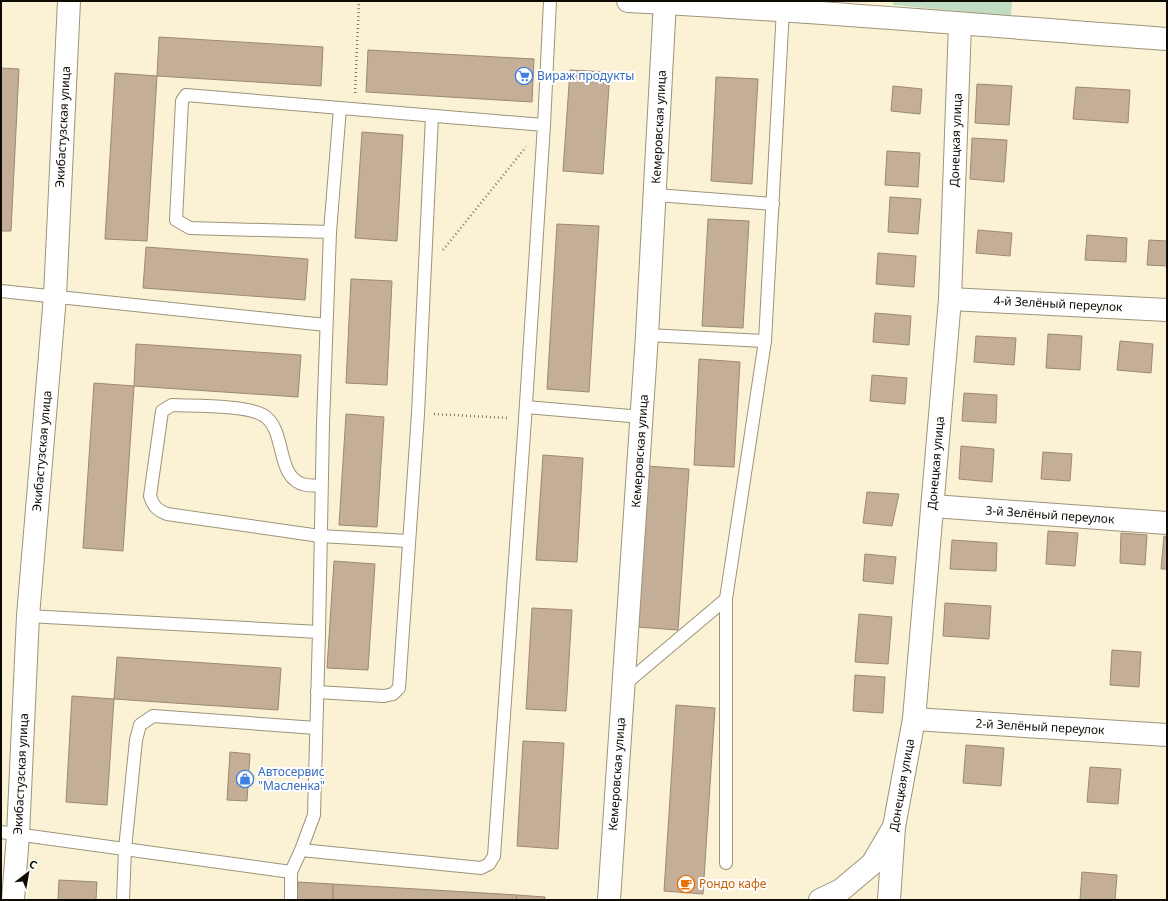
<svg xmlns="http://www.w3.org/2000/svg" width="1168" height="901" viewBox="0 0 1168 901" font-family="'Noto Sans',sans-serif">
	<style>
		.green { fill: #c0dcc2 }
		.building { fill: #c4ae98; stroke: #9d8873 }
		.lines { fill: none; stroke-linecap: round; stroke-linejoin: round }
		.service-casing { stroke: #9c9479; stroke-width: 14 }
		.minor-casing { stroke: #9c9479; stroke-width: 24 }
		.tertiary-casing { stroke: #9c9479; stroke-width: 24 }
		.path { stroke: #7f7967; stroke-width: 2.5; stroke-dasharray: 1 3; stroke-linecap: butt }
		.service { stroke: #fff; stroke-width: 12 }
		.minor { stroke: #fff; stroke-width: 22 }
		.tertiary { stroke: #fff; stroke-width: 22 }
		.labels { text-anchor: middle; stroke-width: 4; stroke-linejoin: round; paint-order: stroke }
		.shop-label { font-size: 12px; fill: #366cbe; stroke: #fff; text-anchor: start }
		.street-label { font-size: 12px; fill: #0e0b03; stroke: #fff }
		.food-label { font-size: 12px; fill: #c56008; stroke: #fff; text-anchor: start }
	</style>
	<rect width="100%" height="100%" fill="#fbf2d5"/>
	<!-- green -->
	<path class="green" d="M893 1H1012L1011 16 893 5Z"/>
	<!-- building -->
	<g class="building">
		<path d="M159 37 323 47 321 86 157 76Z"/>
		<path d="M368 50 534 59 532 102 366 92Z"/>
		<path d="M1 68 19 69 11 231H1Z"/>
		<path d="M570 70 610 72 603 174 563 171Z"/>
		<path d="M115 73 157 76 147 241 105 239Z"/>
		<path d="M716 77 758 79 752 184 711 181Z"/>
		<path d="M977 84 1012 86 1009 125 975 123Z"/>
		<path d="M893 86 922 89 920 114 891 111Z"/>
		<path d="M1076 87 1130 90 1128 123 1073 119Z"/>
		<path d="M362 132 403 135 397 241 355 238Z"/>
		<path d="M972 138 1007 140 1004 182 970 179Z"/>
		<path d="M887 151 920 153 918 187 885 185Z"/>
		<path d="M890 197 921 199 918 234 888 232Z"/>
		<path d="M708 219 749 221 743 328 702 326Z"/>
		<path d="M557 224 599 226 589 392 547 389Z"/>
		<path d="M978 230 1012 233 1010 256 976 253Z"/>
		<path d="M1087 235 1127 238 1126 262 1085 260Z"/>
		<path d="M1149 240 1167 241V266L1147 265Z"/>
		<path d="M146 247 308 259 305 300 143 288Z"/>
		<path d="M878 253 916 256 914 287 876 284Z"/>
		<path d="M351 279 392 281 387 385 346 383Z"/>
		<path d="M875 313 911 316 909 345 873 342Z"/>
		<path d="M1048 334 1082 336 1080 370 1046 368Z"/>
		<path d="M976 336 1016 338 1014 365 974 362Z"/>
		<path d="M1120 341 1153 344 1151 373 1117 370Z"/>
		<path d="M136 344 301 355 298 397 134 386Z"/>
		<path d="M699 359 740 362 734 467 694 465Z"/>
		<path d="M872 375 907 378 905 404 870 401Z"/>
		<path d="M94 383 134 386 123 551 83 548Z"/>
		<path d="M964 393 997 395 996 423 962 421Z"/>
		<path d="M346 414 384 417 377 527 339 525Z"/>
		<path d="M961 446 994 449 992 482 959 479Z"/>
		<path d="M1043 452 1072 454 1070 481 1041 479Z"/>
		<path d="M543 455 583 458 577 562 536 560Z"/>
		<path d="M647 466 689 469 678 630 636 627Z"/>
		<path d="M867 492 899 494 892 526 863 523Z"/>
		<path d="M1048 531 1078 533 1075 566 1046 564Z"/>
		<path d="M1121 533 1147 535 1145 565 1120 563Z"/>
		<path d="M1164 536 1167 537V569H1161Z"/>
		<path d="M952 540 997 543 996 571 950 569Z"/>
		<path d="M865 554 896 557 893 584 863 581Z"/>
		<path d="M334 561 375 564 368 670 327 668Z"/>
		<path d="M945 603 991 606 989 639 943 636Z"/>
		<path d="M532 608 572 610 566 711 526 709Z"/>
		<path d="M859 614 892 617 888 664 855 662Z"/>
		<path d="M1112 650 1141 652 1139 687 1110 685Z"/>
		<path d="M117 657 281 668 278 710 114 699Z"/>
		<path d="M855 675 885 677 883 713 853 711Z"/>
		<path d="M72 696 114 699 107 805 66 802Z"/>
		<path d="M676 705 715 708 703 894 664 891Z"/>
		<path d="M523 741 564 743 558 849 517 846Z"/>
		<path d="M966 745 1004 748 1001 786 963 783Z"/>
		<path d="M230 752 250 754 247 801 227 800Z"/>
		<path d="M1090 767 1121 769 1118 804 1087 802Z"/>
		<path d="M1082 872 1117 875 1115 900H1080Z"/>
		<path d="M59 880 97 882 96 900H58Z"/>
		<path d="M298 882 333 884V900H297Z"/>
		<path d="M333 884 517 895 516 900H333Z"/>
		<path d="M517 895 545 897V900H516Z"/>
	</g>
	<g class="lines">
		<defs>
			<g id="service">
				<path d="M544 125 550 1"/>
				<path d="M656 195 773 204"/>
				<path d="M330 232 340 108"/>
				<path d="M1 291 326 325"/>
				<path d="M647 335 765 341 783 9"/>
				<path d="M526 407 642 417"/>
				<path d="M321 486C317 485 311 486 306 485 274 479 288 430 263 415 246 405 194 406 172 405L162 411 150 496C153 506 157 510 167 514L320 536 408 541"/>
				<path d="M28 616 319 632"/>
				<path d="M624 685 726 599"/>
				<path d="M317 692 384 696 393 694 399 688 418 414 432 116"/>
				<path d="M1 832 291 872"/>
				<path d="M726 863V599L765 341"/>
				<path d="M123 900 125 849 136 740 140 725 153 716 316 728"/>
				<path d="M291 900V872L301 850 314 815 319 632 323 424 330 232 190 228 176 220 182 101 186 95 544 125 525 419 494 856 489 864 481 868 301 850"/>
			</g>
			<g id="minor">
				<path d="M628 1C808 10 987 26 1167 39"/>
				<path d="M950 299 1167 310"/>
				<path d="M933 506 1167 523"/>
				<path d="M914 719 1167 735"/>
				<path d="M13 900 18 835 28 616 55 296 69 1"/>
				<path d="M820 900 841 890 872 864 892 830"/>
				<path d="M889 900 894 827 914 719 950 299 960 24"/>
			</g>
			<path id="tertiary" d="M609 900 647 335 665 1"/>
		</defs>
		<!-- service casing -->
		<use href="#service" class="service-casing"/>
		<!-- minor casing -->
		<use href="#minor" class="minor-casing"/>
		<!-- tertiary casing -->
		<use href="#tertiary" class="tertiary-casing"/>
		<!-- path -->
		<g class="path">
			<path d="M355 93 359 1"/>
			<path d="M443 250 526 147"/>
			<path d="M434 414 509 418"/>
		</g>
		<!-- service -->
		<use href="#service" class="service"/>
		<!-- minor -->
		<use href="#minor" class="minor"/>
		<!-- tertiary -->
		<use href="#tertiary" class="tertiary"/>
	</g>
	<!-- icons -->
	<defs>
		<symbol id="supermarket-ring" viewBox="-11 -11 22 22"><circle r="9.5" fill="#fff" stroke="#3f7fe0" stroke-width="1.5"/><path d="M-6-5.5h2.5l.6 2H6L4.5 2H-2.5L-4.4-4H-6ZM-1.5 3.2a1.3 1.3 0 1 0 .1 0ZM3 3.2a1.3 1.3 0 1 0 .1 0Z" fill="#3f7fe0"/></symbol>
		<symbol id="shop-ring" viewBox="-11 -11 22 22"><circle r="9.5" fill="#fff" stroke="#3f7fe0" stroke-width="1.5"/><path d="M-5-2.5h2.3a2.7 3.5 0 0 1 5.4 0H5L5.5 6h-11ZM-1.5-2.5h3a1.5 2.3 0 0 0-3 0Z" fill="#3f7fe0"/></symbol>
		<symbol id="cafe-ring" viewBox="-11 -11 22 22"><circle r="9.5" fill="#fff" stroke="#e8710a" stroke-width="1.5"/><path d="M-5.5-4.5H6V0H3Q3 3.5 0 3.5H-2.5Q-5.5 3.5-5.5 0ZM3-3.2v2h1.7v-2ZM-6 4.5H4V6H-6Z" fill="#e8710a"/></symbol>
	</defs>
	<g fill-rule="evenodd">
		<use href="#supermarket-ring" x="514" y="66" width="20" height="20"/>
		<use href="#shop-ring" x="235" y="769" width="20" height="20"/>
		<use href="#cafe-ring" x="676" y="874" width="20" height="20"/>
	</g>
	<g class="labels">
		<!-- shop labels -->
		<g class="shop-label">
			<text x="537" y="80">Вираж продукты</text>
			<text x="258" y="776">Автосервис<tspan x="258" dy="14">"Масленка"</tspan></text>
		</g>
		<!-- street labels -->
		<g class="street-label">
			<text transform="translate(63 127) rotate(-87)" y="4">Экибастузская улица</text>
			<text transform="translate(659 127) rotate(-87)" y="4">Кемеровская улица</text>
			<text transform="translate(956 140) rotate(-88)" y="4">Донецкая улица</text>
			<text transform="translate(1058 304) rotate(3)" y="4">4-й Зелёный переулок</text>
			<text transform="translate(42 451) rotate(-85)" y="4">Экибастузская улица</text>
			<text transform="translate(640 451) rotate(-86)" y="4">Кемеровская улица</text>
			<text transform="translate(936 463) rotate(-85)" y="4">Донецкая улица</text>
			<text transform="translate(1050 515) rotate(4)" y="4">3-й Зелёный переулок</text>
			<text transform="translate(1040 727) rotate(3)" y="4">2-й Зелёный переулок</text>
			<text transform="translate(21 774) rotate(-87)" y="4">Экибастузская улица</text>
			<text transform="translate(617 774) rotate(-86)" y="4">Кемеровская улица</text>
			<text transform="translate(902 785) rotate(-80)" y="4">Донецкая улица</text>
		</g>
		<!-- food labels -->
		<g class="food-label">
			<text x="699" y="888">Рондо кафе</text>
		</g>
	</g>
	<!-- border -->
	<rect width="1168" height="901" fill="none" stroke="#0e0b03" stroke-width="4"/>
	<!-- north arrow -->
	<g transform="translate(28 873) rotate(31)" stroke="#ffffff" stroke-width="3" paint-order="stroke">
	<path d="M0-3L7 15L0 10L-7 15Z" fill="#0e0b03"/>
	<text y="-6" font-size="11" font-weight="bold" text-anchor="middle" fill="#0e0b03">С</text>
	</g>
</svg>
